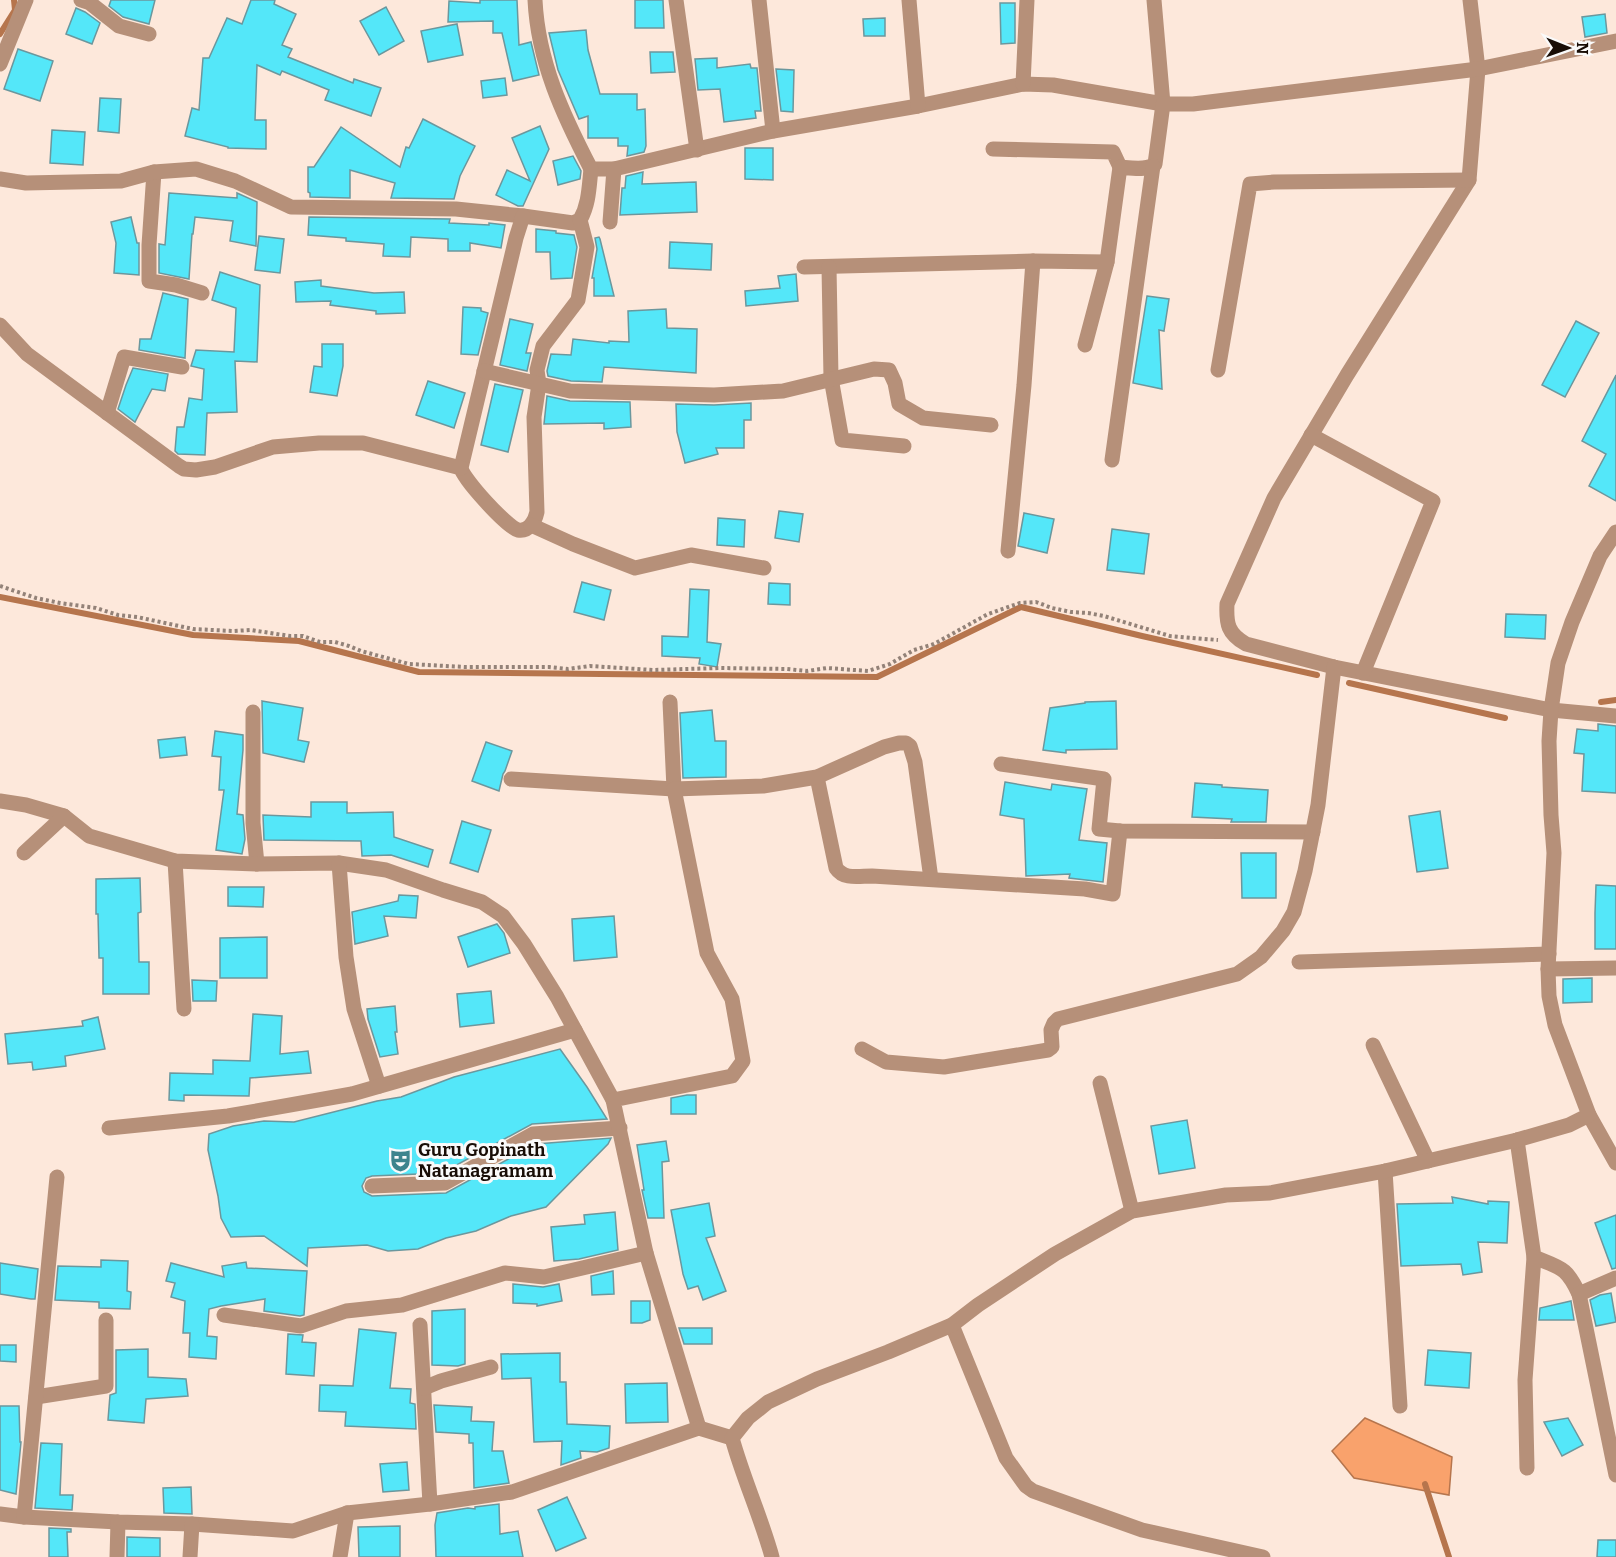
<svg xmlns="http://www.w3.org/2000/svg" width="1616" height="1557" viewBox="0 0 1616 1557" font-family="Bitter,serif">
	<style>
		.water { fill: #f9a26c; stroke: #b6754d; stroke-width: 1.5 }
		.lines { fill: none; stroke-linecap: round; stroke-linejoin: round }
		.stream { stroke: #b6754d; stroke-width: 6 }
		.building { fill: #54e7f9; stroke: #6b979d; stroke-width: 1.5 }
		.path { stroke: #938278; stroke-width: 4; stroke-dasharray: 3 3; stroke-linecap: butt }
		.minor { stroke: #b69079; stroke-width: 15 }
		.labels { text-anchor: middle; stroke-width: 6; stroke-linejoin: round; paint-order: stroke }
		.poi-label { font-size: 18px; font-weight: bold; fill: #180d06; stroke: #fafafa; text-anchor: start }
	</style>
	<rect width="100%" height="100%" fill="#fde8db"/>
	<!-- water -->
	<path class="water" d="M1365 1418 1452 1457 1449 1495 1354 1478 1332 1451Z"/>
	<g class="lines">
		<!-- stream -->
		<g class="stream">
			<path d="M0 34 15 10 14 0"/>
			<path d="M0 597 193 635 299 641 419 672 877 677 1021 607 1142 636 1317 675"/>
			<path d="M1349 683 1505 718"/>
			<path d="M1601 702 1616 700"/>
			<path d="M1425 1484 1449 1557"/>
		</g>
	</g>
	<!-- building -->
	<g class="building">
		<path d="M111 0H155L149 24 123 17 109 6Z"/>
		<path d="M251 0H275L274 4 296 14 282 45 292 49 288 57 353 83 354 79 381 88 371 116 325 100 329 90 282 71 280 75 257 65 255 120H266V149L228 148V147L185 136 192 108 199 110 203 58H209L227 18 242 24Z"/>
		<path d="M480 0H517L519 45 531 42 539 75 513 81 502 33H493V21L448 22 449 1 480 3Z"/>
		<path d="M635 0H663L664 28H635Z"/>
		<path d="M1000 3H1015V43L1001 44Z"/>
		<path d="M386 7 404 41 379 55 360 21Z"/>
		<path d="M76 8 85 12 100 23 92 44 66 34Z"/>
		<path d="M1605 14 1607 33 1585 37 1582 17Z"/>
		<path d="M885 18V36H864L863 19Z"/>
		<path d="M457 24 463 55 428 62 421 31Z"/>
		<path d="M586 30 588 50 600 94H637V110L645 109 646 146 644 152 627 156 628 146H618V138H588V116L579 119 558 70 549 33Z"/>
		<path d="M18 49 53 61 40 101 4 89Z"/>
		<path d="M650 52H673L675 72 651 73Z"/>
		<path d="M717 58V68L750 64 751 68H757L761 111H755L756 118 724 122 720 89 698 90 695 59Z"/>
		<path d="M776 69 794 70 793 112 781 111Z"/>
		<path d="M505 78 507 95 483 98 481 81Z"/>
		<path d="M100 98 121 99 119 133 98 131Z"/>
		<path d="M423 119 475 146 460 176 454 199 391 198 395 183 350 170V198L310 197V193L308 192V167H314L341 127 400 167 406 147 409 148Z"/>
		<path d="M540 126 549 149 523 206H518L496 195 507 170 530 181 512 138Z"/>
		<path d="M52 130 85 132 83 165 50 163Z"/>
		<path d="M745 148H773V180L745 179Z"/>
		<path d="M573 156 581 171 580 179 558 185 553 161Z"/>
		<path d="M643 172 642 184 696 182 697 212 620 215 622 188H625L626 176Z"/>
		<path d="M169 193 237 198V193L257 202 256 246 230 241 233 221 195 217 193 234H192L189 279 159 273V244L165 245Z"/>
		<path d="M131 217 137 243H139V275L114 273 116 243 111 222Z"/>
		<path d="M309 217 450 219 449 223 489 225V223L505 225 501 248 470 243V251H448V239L411 237 410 257 383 256 384 244 346 241V238L308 235Z"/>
		<path d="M536 229 556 231V233L574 235 577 247 572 278 551 279 550 252H536Z"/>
		<path d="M259 236 284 239 280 273 255 270Z"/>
		<path d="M599 237 600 239 614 296H594V278H592L597 249 595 238Z"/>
		<path d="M670 242 712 244 711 270 669 268Z"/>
		<path d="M220 272 260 285 257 362 235 361 237 412 207 413 205 455 178 454 175 451 177 427H184L189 398 202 400 204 369 191 366 196 350 234 352 236 308 212 300Z"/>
		<path d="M796 274 798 301 746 306 745 291 780 288 778 276Z"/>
		<path d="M321 280V286L374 293 404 292 405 313 376 314V311L330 305 331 301 296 302 295 282Z"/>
		<path d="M163 293 188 299 185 358 139 350 140 339H151Z"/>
		<path d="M1147 296 1169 299 1164 331 1159 330 1162 389 1133 383Z"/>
		<path d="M463 307 481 308V311L488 313 478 355 461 354Z"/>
		<path d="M666 309 667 328 697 329 696 373 604 367 602 382 571 381 548 376 547 371 551 354 571 355 573 339 609 343V341L629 342 628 311Z"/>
		<path d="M510 319 533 324 526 353H531L527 371 500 365Z"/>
		<path d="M1576 321 1599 333 1565 397 1542 385Z"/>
		<path d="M322 344H343V366L337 396 310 392 314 366 322 367Z"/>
		<path d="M133 368 168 374 165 391 152 389 135 422 118 409 126 385Z"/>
		<path d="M1616 375V501L1589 486 1606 454 1582 441Z"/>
		<path d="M428 381 465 393 454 428 416 415Z"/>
		<path d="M495 384 523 390 508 452 481 445Z"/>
		<path d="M547 396 570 401 630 402 631 427 604 429V423L544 424Z"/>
		<path d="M751 403V420H744V448H716L718 454 685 463 677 432 676 404 714 405Z"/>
		<path d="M779 511 803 514 799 542 775 538Z"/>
		<path d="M1024 513 1054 519 1047 553 1018 546Z"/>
		<path d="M718 518 745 520 744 547 717 545Z"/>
		<path d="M1112 529 1149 534 1144 574 1107 570Z"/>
		<path d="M582 582 611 590 604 620 574 612Z"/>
		<path d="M769 583 790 584V605L768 604Z"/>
		<path d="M690 589 709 590 707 642 721 644 717 667 699 664 700 658 662 656V636L688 637Z"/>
		<path d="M1506 614 1546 615 1545 639 1505 637Z"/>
		<path d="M262 701 303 708 298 740 309 742 304 762 263 753Z"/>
		<path d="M1116 701 1117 749 1066 750V753L1043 750 1050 708 1085 703V702Z"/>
		<path d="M712 710 715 741H726V777L683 778 680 713Z"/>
		<path d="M1598 724 1616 726V793L1582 791 1584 754 1574 753 1577 729 1598 731Z"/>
		<path d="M215 731 243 735V750L237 814 243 815 245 839 242 854 216 850 224 790H219L221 757 212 756Z"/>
		<path d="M185 737 187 755 160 758 158 740Z"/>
		<path d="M486 742 512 751 505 771 503 774 499 791 472 781Z"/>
		<path d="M1005 782 1051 790 1052 784 1087 789 1079 840 1107 843 1103 882 1069 878 1070 874 1026 876 1024 819 1000 815Z"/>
		<path d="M1195 783 1222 785V787L1268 790 1266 822H1231L1232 819 1192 817Z"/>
		<path d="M311 802H347V813L393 812 394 837 433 850 428 867 391 855 362 856 361 841 264 840 263 815 311 817Z"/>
		<path d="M1440 811 1448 868 1417 872 1409 816Z"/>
		<path d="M462 821 491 830 478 872 450 863Z"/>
		<path d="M1241 853H1276V898H1242Z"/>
		<path d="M140 878 141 912 138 913 139 962H149V994H103V958H99L98 914H96V879Z"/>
		<path d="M1596 885 1616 886V949H1595V913Z"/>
		<path d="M228 887H264L263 907 228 906Z"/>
		<path d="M399 895 418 896 416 918 384 916 388 936 355 944 352 912 398 901Z"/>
		<path d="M614 916 617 957 574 961 572 919Z"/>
		<path d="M497 924 504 933 510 953 468 967 458 937Z"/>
		<path d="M267 937V978H220V938Z"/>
		<path d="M1592 978V1002L1563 1003V979Z"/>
		<path d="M192 980 217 981 216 1001H193Z"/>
		<path d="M491 991 494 1023 460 1027 457 994Z"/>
		<path d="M395 1006 397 1032H395L398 1054 380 1057 368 1019 367 1009Z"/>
		<path d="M253 1014 282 1016 280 1054 308 1051 311 1073 250 1078 249 1096 184 1095V1101L169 1100 170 1073 213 1074V1060L250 1061Z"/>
		<path d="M98 1017 105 1049 65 1056 66 1066 33 1070 32 1062 8 1064 5 1034 83 1026 82 1021Z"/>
		<path d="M560 1049 587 1087 607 1119 532 1124 442 1173 372 1176 366 1178 362 1186 364 1192 372 1196 446 1193 536 1144 611 1138 608 1144 546 1207 511 1216 476 1231 446 1238 418 1249 388 1251 367 1245 308 1248 307 1266 264 1236 231 1237 221 1218 218 1196 208 1150 209 1134 233 1126 264 1121 294 1122 377 1101 401 1097 454 1077Z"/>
		<path d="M687 1095H696V1114H671V1098Z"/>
		<path d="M1187 1120 1195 1168 1159 1174 1151 1126Z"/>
		<path d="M666 1141 669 1161 662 1162 664 1218H648L642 1190H644L637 1145Z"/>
		<path d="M1452 1197 1488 1204V1201L1509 1202 1507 1243 1478 1242 1482 1272 1463 1275 1461 1264 1401 1266 1397 1204 1453 1203Z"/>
		<path d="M709 1203 715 1236 706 1238 726 1291 703 1300 698 1286 688 1289 683 1274 671 1210Z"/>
		<path d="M615 1212 618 1250 579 1259 554 1261 551 1227 585 1224 584 1215Z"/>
		<path d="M1616 1215V1268L1612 1269 1595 1223Z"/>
		<path d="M101 1260 128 1261 127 1291 131 1292 130 1309 99 1308V1302L55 1300 58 1266 101 1267Z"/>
		<path d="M246 1262 247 1268 307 1271 304 1315 300 1316 264 1311 265 1299 221 1306 209 1309 207 1336 217 1337 216 1359 189 1357 190 1333H183L185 1301 171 1297 175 1283 166 1281 171 1263 224 1277 222 1266Z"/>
		<path d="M0 1263 38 1269 35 1299H31L0 1294Z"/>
		<path d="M613 1271 614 1294 592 1295 591 1276Z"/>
		<path d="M513 1284 543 1287 559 1284 562 1301 537 1306V1304L513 1303Z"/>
		<path d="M1611 1293 1616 1322 1596 1326 1590 1300 1600 1295Z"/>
		<path d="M631 1301H650V1320L642 1323H631Z"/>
		<path d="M1571 1301 1574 1320H1539L1540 1308Z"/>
		<path d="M465 1309V1364L458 1366 432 1365V1311Z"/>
		<path d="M679 1328H712V1344H684Z"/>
		<path d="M359 1329 396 1333 390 1388 411 1389 410 1403 415 1404 416 1429 345 1426 346 1412 319 1411 320 1385 353 1386Z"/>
		<path d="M288 1334 303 1335 302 1342 316 1343 314 1376 286 1374Z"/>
		<path d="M0 1345H16V1362L0 1361Z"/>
		<path d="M148 1349V1377L186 1379 188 1396 146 1399 144 1423 108 1420 110 1395 116 1393V1350Z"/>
		<path d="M1428 1350 1471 1353 1469 1388 1425 1385Z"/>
		<path d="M560 1353V1382H566L567 1424 610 1426 609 1448 597 1452 580 1451 581 1458 561 1465 562 1441 534 1442 531 1378 502 1379 501 1354Z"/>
		<path d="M667 1383 668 1422 626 1423 625 1384Z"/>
		<path d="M434 1405 472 1407 471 1421 494 1422 492 1451H503L509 1483 474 1488 473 1443H469V1434L436 1432Z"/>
		<path d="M0 1406H19L20 1442H21L16 1494 0 1490Z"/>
		<path d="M1568 1418 1583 1445 1562 1456 1544 1422Z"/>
		<path d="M41 1443 62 1444 60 1495H73L72 1510 35 1508Z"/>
		<path d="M407 1462 409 1490 383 1492 380 1464Z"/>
		<path d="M191 1487 192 1514 164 1513 163 1488Z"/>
		<path d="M567 1497 586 1538 556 1551 538 1510Z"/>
		<path d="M499 1504 500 1534 518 1531 523 1557H436L435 1525 437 1513 468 1508 475 1509V1507Z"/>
		<path d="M400 1526V1557H359L358 1527Z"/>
		<path d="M49 1528 71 1529V1532H67L68 1557H49Z"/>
		<path d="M127 1537 160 1538V1557H127Z"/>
		<path d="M1598 1540H1616V1557H1597Z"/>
	</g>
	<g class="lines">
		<!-- path -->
		<path class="path" d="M0 586 36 598 60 603 96 608 118 615 137 617 193 629 233 631 251 630 290 636H303L320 642H335L349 646 361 651 409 664 465 667H549L568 669 590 666 653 670 720 668 787 669 807 671 827 668 868 671 890 664 914 650 934 644 988 614 1020 603 1036 602 1052 608 1071 612 1088 613 1104 616 1170 636 1218 640"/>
		<!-- minor -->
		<g class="minor">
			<path d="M81 0 90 3 119 26 149 34"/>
			<path d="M535 0C538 62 563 115 591 169H614L773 131 918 106 1023 84 1053 85 1163 104 1154 0"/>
			<path d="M676 0 697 150"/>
			<path d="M759 0 773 131"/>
			<path d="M909 0 918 106"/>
			<path d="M1470 0 1478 69 1469 180 1347 375 1274 498 1227 604C1226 624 1228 634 1246 644L1334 667 1551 710 1616 716"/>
			<path d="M0 64 26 0"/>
			<path d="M1023 84 1027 0"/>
			<path d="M993 149 1113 152 1120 167"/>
			<path d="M154 172 149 245V281L176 285 202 293"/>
			<path d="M0 179 26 183 121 181 154 172 196 169 235 181 291 207 456 209 523 216 573 223 580 220C589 204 589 187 591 169"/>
			<path d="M523 216 516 238 461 468C463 479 507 527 518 530 529 532 535 521 537 512L534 417 539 384 537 370 543 346 578 300 587 247 580 220"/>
			<path d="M610 222 614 169"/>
			<path d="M804 267 1033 261 1107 262 1120 167C1131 168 1147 171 1155 164L1163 104H1193L1478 69 1616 41"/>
			<path d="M829 267 831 378 842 440 904 446"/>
			<path d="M0 325 27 354 179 466 184 469 196 470 215 467 273 447 319 443H363L461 468"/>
			<path d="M1085 345 1107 262"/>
			<path d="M1218 370 1250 184 1274 182 1469 180"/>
			<path d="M484 371 570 391 714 395 783 391 874 369 889 370 895 383 899 404 923 418 991 425"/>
			<path d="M107 413 124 357 182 367"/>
			<path d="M1311 435 1433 501 1363 673"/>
			<path d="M1112 460 1153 166"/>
			<path d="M531 525 573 544 635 568 691 555 764 568"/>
			<path d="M1008 551 1024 385 1033 261"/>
			<path d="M253 712V823L257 864"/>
			<path d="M1001 764 1104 779 1099 829 1120 831 1313 832"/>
			<path d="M817 777 836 868C844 880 859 876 872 876L1085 889 1113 894 1120 831"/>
			<path d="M511 779 674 789 670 702"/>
			<path d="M0 801 26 805 64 816 89 836 175 861 257 864 339 863 386 870 443 890 482 902 503 916 524 944 557 997 613 1100"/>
			<path d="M24 853 64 816"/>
			<path d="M175 861 184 1009"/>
			<path d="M339 863 346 957 354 1009 379 1086"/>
			<path d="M1299 962 1549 954"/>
			<path d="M1548 969 1616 968"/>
			<path d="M1373 1045 1428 1161"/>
			<path d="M862 1049 886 1062 944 1067 1048 1050 1052 1047 1051 1030 1054 1023 1058 1019 1237 974 1261 957 1283 931 1294 912 1305 871 1318 805 1334 667"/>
			<path d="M1100 1083 1132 1211"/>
			<path d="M1589 1115 1616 1163"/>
			<path d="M109 1128 228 1116 352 1094 575 1030"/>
			<path d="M1517 1140 1534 1257C1560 1268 1566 1266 1579 1294L1616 1475"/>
			<path d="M1385 1171 1400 1406"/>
			<path d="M372 1186 445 1183 533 1134 620 1128"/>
			<path d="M1579 1294 1616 1278"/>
			<path d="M224 1315 301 1326 346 1311 402 1305 505 1273 544 1277 646 1253"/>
			<path d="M420 1325 430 1504"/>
			<path d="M952 1325 1006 1458 1026 1486 1033 1491 1142 1530 1263 1557"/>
			<path d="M424 1388 441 1381 491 1367"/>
			<path d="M36 1397 106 1386V1320"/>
			<path d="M699 1428 646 1253 613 1100 732 1076 743 1061 732 999 707 953 674 789 763 786 817 777 884 747 899 743H906L910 746 915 762 931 879"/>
			<path d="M1527 1468 1525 1380 1534 1257"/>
			<path d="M0 1514 24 1517 118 1522 192 1524 293 1531 347 1513 430 1504 512 1492 699 1428 732 1438"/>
			<path d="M24 1517 57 1177"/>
			<path d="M117 1557 118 1522"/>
			<path d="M190 1557 192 1524"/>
			<path d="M340 1557 347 1513"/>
			<path d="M772 1557C761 1517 743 1478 732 1438L748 1418 768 1402 817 1379 888 1352 952 1325 978 1305 1055 1254 1132 1211 1226 1195 1270 1193 1385 1171 1517 1140 1569 1125 1589 1115 1555 1025 1549 996 1548 969 1554 853 1551 815 1549 741 1551 710 1558 663 1572 622 1600 556 1616 532"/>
		</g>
	</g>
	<!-- icons -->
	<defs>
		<symbol id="theatre-bare" viewBox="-9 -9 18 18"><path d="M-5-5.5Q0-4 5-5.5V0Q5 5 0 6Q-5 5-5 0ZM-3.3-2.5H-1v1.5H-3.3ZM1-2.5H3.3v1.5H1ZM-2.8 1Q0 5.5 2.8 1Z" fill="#3d848d" stroke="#fafafa" stroke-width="2.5" paint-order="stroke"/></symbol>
	</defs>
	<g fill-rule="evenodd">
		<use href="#theatre-bare" x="384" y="1144" width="33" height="33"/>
	</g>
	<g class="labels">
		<!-- poi labels -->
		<g class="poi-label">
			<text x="418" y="1156">Guru Gopinath<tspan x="418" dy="21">Natanagramam</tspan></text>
		</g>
	</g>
	<!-- north arrow -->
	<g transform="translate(1568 48) rotate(91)" stroke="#fafafa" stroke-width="4.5" paint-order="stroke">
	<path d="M0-4.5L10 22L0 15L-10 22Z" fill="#180d06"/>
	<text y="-9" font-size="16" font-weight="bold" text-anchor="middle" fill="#180d06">N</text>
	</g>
</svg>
